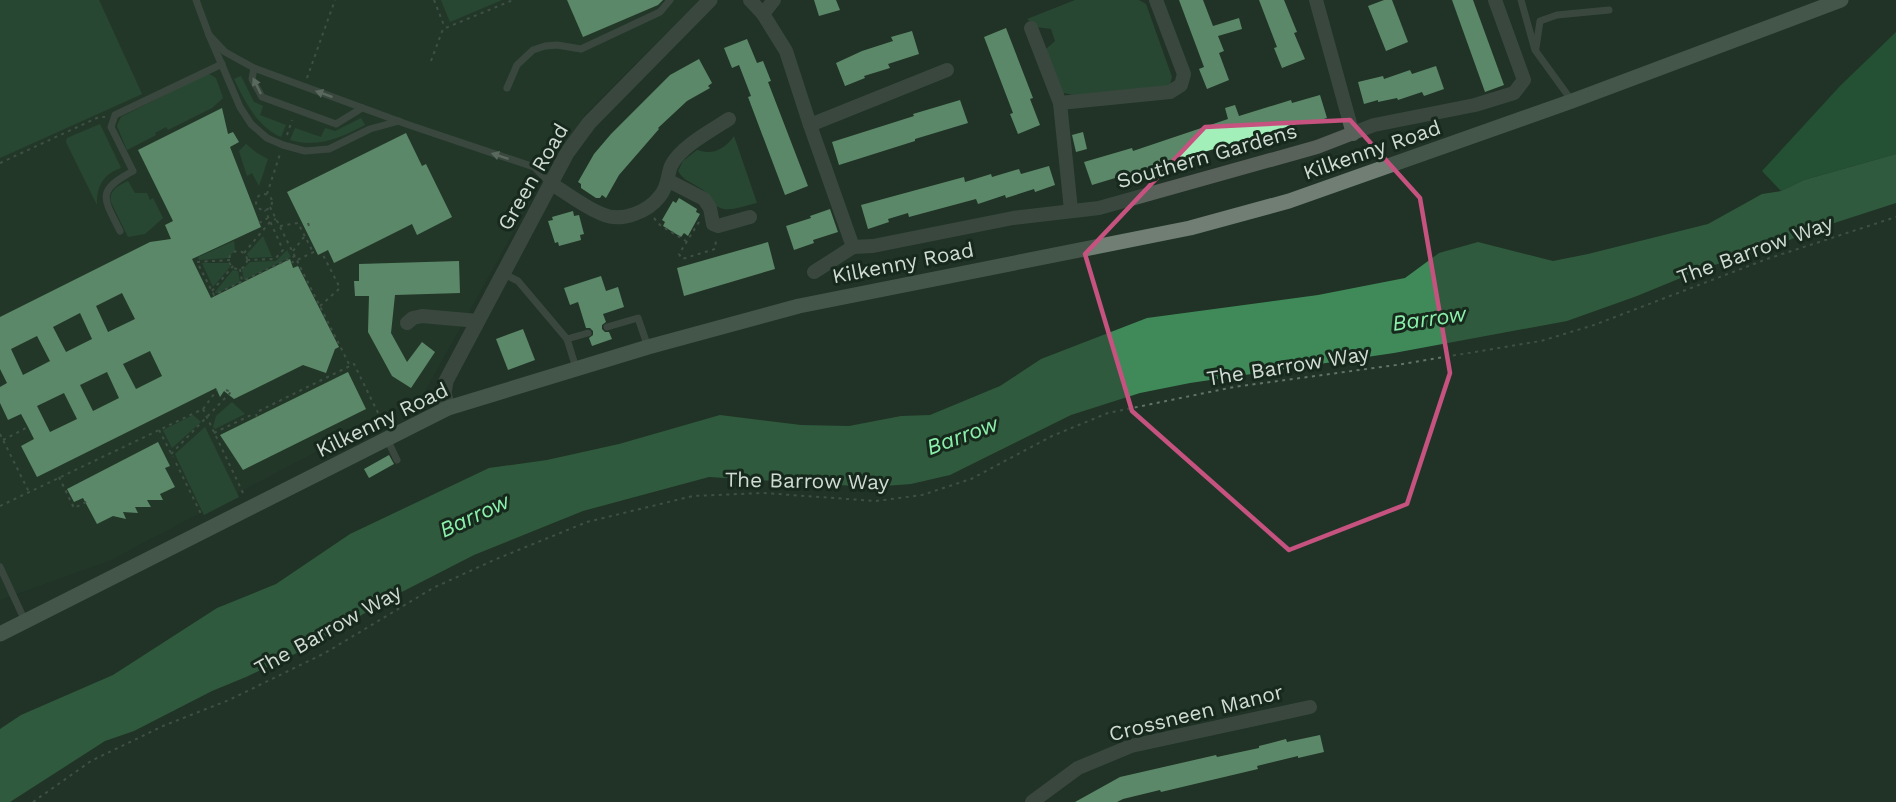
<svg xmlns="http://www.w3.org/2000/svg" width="1896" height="802" viewBox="0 0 1896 802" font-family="'Work Sans',sans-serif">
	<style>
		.built { fill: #243d2c }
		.green { fill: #325f41 }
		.forest { fill: #287445 }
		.water { fill: #408a59 }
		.building { fill: #a3efb9; fill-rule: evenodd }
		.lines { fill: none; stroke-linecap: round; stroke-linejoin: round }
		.path { stroke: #637367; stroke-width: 2; stroke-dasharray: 3 4.5; stroke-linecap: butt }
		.service { stroke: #59615b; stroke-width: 7 }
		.minor { stroke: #59615b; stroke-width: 14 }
		.tertiary { stroke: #59615b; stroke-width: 15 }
		.secondary { stroke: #707e74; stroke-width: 15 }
		.oneway { fill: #a0aaa3 }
		.marked { fill: none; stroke: #c6527f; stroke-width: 4.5; stroke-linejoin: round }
		.labels { text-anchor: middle; stroke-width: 6; stroke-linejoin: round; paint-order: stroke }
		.street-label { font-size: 21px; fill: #d0dbd3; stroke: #17291c }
		.water-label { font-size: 22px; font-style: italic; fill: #8bf0ab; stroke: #17291c }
	</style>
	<rect width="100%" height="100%" fill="#203326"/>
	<!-- built -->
	<path class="built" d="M0 0H699L585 114 565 145 549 157 539 159 534 167 529 174 532 184 531 200 423 395 111 560 0 600Z"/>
	<!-- green -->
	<g class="green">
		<path d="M0 0H99L142 94 0 158Z"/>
		<path d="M441 0H502L450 22Z"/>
		<path d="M1075 0H1139L1146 4 1172 77 1170 84 1165 87 1073 95 1060 92 1046 49 1055 41 1051 29 1036 27 1027 19Z"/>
		<path d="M209 74 216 78 223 98 212 108 168 130 166 127 155 133 156 135 127 150 117 126 121 117 205 75Z"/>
		<path d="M241 76 254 102 263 106 260 115 286 125 281 137C256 125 246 103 234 79Z"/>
		<path d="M361 118 365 125C340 138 318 148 290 140L295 128 321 137 325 128 335 131Z"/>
		<path d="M100 124 121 168C103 174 96 187 97 205L66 142 67 138Z"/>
		<path d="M734 136 757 203C742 206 723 216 713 202 709 196 707 192 700 188 691 182 684 181 678 171L683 161 697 150C713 155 724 150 734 136Z"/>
		<path d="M246 144 257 153 268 159 259 186 252 173 247 176 239 151Z"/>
		<path d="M128 181 135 193H147L150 200 153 198 163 218 145 234 128 237 111 202C109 190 118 186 128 181Z"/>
		<path d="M263 236 272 257 249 258 247 254Z"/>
		<path d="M234 241 235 250 228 258 199 260 198 257Z"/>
		<path d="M287 250 291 257 244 280 242 270 250 262 276 261Z"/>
		<path d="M202 263H228L230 267 213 287Z"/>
		<path d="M233 270 238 271 240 282 216 294 215 292Z"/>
		<path d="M232 402 245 414 215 429 213 427 216 416Z"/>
		<path d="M193 415 201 422 172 448 163 430Z"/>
		<path d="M205 427 239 497 204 515 175 454Z"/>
	</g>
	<!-- forest -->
	<path class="forest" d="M1896 32V154L1804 180 1781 191 1762 171 1840 86Z"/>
	<!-- water -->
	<path class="water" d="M1896 154V203L1822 227 1774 246 1705 268 1637 296 1567 321 1394 353 1190 383 1140 393 1071 415 950 475 911 484 871 487 709 477 583 511 474 555 392 597 299 652 246 677 212 691 134 731 105 741 10 802H0V729L21 715 113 675 217 608 276 584 350 534 489 468 547 460 619 444 720 415 801 425 849 426 901 416 930 415 1000 386 1041 359 1147 318 1318 295 1405 278 1439 253 1478 242 1553 261 1588 254 1708 224 1762 194 1781 191 1804 180Z"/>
	<!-- building -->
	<g class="building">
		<path d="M567 0H663L658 5 583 37Z"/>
		<path d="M814 0H836L840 10 819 16Z"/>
		<path d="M1179 0H1203L1213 26 1239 18 1242 29 1218 36 1224 51 1219 53 1229 80 1207 89 1199 69 1204 67Z"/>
		<path d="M1259 0H1284L1297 32 1294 33 1305 59 1282 68 1274 48 1277 47Z"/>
		<path d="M1384 0H1392L1408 42 1386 51 1368 6Z"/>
		<path d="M1452 0H1473L1504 85 1485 92Z"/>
		<path d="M1006 28 1033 98 1030 99 1040 125 1018 134 1010 114 1013 113 984 37Z"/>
		<path d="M912 31 919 54 888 64 890 68 864 76 865 78 845 86 836 63 862 51 893 41 891 37Z"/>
		<path d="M747 39 757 63 763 61 771 81 768 82 808 186 785 195 748 97 751 96 739 65 732 68 724 48Z"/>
		<path d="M699 59 712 83 708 86 710 88 687 101 658 128 659 129 619 175 606 198 602 195 600 198H596L581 188V184L578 182 594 154 611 134 670 75Z"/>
		<path d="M1436 66 1444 89 1424 96 1422 92 1398 100 1397 98 1378 102V100L1364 104 1358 82 1383 76 1384 79 1410 70 1412 74Z"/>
		<path d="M1320 95 1327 118 1307 124 1306 121 1191 156V158L1146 172 1145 169 1092 185 1084 162 1132 148 1133 151 1228 119 1225 108 1235 105 1239 116 1291 100 1292 103Z"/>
		<path d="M960 100 968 123 915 139V141L839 165 832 142 914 116 913 114Z"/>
		<path d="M222 108 228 134 233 132 239 142 230 147 261 227 192 259 211 298 290 259 293 268 298 266 339 347 335 349 326 373 303 365 234 399 224 391 220 397 216 388 37 477 21 446 34 439 28 427 21 414 8 420 0 403V387L7 383 0 369V317L150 242 171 239 165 225 173 221 138 150ZM122 293 135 319 108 332 96 306ZM80 313 92 339 66 352 53 327ZM37 336 50 361 23 375 11 349ZM150 351 162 376 136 389 123 364ZM107 372 119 398 93 411 80 385ZM64 393 77 419 50 432 37 406Z"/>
		<path d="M1083 132 1087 149 1076 152 1072 135Z"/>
		<path d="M406 133 422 166 426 164 452 217 417 235 412 224 334 263 328 250 318 255 287 192Z"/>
		<path d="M1049 166 1055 185 1035 192 1034 189 1006 198 1005 195 978 204 976 199 909 217 908 213 888 219 889 222 868 229 861 205 964 177 965 182 991 174 992 177 1019 169 1021 174Z"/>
		<path d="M679 198 697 209 696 212 700 214 688 236 684 233 681 237 663 226 665 222 662 220 673 201 676 203Z"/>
		<path d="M830 209 838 232 813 240 814 243 794 250 786 226 811 218 810 216Z"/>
		<path d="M573 211 574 216 579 215 584 234 580 235 581 240 559 246 558 242 555 243 548 221 553 220 552 217Z"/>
		<path d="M768 242 775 269 684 296 677 268Z"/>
		<path d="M459 261 460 293 395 295 391 333 407 362 422 342 435 352 411 388 392 376 368 332 369 296H355L354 281H359V264Z"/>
		<path d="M601 276 606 291 618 287 624 307 603 314 606 322 602 325V329L605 332H609L612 339 592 346 589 338 593 335V331L590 328H586L578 302 570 305 564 288Z"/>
		<path d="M523 329 535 360 508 370 496 339Z"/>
		<path d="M348 372 366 409 243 470 220 435Z"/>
		<path d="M158 442 170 466 165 468 175 487 160 494 163 500H147L151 507H135L138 513 123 512 126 519 113 516 97 524 83 498 74 502 67 489Z"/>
		<path d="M389 455 394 464 369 478 364 469Z"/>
		<path d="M1320 735 1324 752 1298 758V756L1257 766 1258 769 1161 792 1160 790 1123 799 1117 802H1075L1120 777 1216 755 1217 757 1259 748V746L1286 739 1287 742Z"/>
	</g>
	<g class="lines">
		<!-- path -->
		<g class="path">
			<path d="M434 0 445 28"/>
			<path d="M431 61 443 29 513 0"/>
			<path d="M307 78 335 0"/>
			<path d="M287 135 292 120"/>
			<path d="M0 163 99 117H105"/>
			<circle cx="264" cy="202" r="8"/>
			<path d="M267 194 280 154"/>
			<path d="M270 207 350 366"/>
			<path d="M654 218 660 225 686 241"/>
			<path d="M699 222 679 254 682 259 715 249 716 240"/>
			<path d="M259 223 268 218"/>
			<path d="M308 223 309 226"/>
			<path d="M280 226 298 223 313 252"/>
			<path d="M293 251 304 237"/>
			<circle cx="238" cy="260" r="9"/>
			<path d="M244 253 270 222 276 219"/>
			<path d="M230 260 197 262 214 295 295 256"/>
			<path d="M247 260 275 259 283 250 265 210"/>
			<path d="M291 263 316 251"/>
			<path d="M240 269 242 281"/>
			<path d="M860 280 868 260"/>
			<path d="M212 291 233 266"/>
			<path d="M320 306 340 288 322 253"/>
			<path d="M226 390 231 392"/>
			<path d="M203 409 244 495"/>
			<path d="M259 411 354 364 384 425"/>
			<path d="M256 414 257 417"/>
			<path d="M159 430 173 457"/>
			<path d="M214 433 251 415"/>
			<path d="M0 434 29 492"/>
			<path d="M3 440 28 427"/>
			<path d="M171 454 231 392 234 394"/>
			<path d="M176 463 202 516"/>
			<path d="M59 477 74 508 90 500"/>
			<path d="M0 506 203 409 217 390"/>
			<path d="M33 802 91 761 163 726 229 700 325 653 433 588 494 560 587 522 693 496 763 493 876 501 922 495 971 479 1052 436 1108 413 1234 387 1396 365 1541 341 1594 325 1767 259 1896 217"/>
		</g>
		<!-- service -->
		<g class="service">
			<path d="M196 0 209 35 240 107 251 124 267 138 283 145 305 151 329 149 370 129 399 121"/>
			<path d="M1521 0 1535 50 1572 101"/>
			<path d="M209 35 225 52 254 68 409 125 534 167 550 183"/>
			<path d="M1536 48 1540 21 1557 15 1609 10"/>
			<path d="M254 68 252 79 262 97 336 124 362 108"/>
			<path d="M507 88 517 65 533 50 545 46 557 45 581 49 660 12 670 0"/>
			<path d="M120 231C103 197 96 191 133 171L111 127 115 115 222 64"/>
			<path d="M502 273 518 281 567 339"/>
			<path d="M607 327 638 318 648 347"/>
			<path d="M576 368 567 339 588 333"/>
			<path d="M387 439 397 460"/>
			<path d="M0 567 25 621"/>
		</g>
		<!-- minor -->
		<g class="minor">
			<path d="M750 0 763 14 786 51 810 125 853 247 814 272"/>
			<path d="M1316 0 1353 134"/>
			<path d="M763 14 774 0"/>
			<path d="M1031 28 1060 103 1071 210"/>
			<path d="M1060 103 1170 92 1181 85 1184 74 1156 0"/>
			<path d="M810 125 947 70"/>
			<path d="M669 181 704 199 710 208 713 224 718 226 750 217"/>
			<path d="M550 183C567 193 584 207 602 214 621 223 648 212 660 196 669 185 667 175 671 166 680 147 712 130 729 119"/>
			<path d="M853 247 873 246 1013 218 1099 208 1317 147 1374 125 1475 105 1514 93 1524 80 1495 0"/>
			<path d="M407 323 413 318 422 316 478 321"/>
			<path d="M1032 802 1078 768 1131 746 1310 707"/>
		</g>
		<!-- tertiary -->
		<path class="tertiary" d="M448 408 444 393 446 381 567 153 589 123 710 0"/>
		<!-- secondary -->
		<path class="secondary" d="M0 634 448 408 648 347 799 306 1190 228 1289 201 1572 101 1841 0"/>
	</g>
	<!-- one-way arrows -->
	<defs><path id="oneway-solid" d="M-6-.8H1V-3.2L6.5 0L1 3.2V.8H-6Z" transform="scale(1.5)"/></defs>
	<g class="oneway">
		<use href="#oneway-solid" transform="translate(257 86) rotate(-116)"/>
		<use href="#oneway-solid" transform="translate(324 94) rotate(-160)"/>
		<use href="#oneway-solid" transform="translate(500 156) rotate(-162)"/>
	</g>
	<!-- marked area -->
	<path d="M0 0H1896V802H0ZM1350 120 1420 198 1450 373 1407 504 1289 550 1132 411 1085 254 1205 127Z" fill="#203326" fill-opacity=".55" fill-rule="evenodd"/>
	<path class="marked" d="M1350 120 1420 198 1450 373 1407 504 1289 550 1132 411 1085 254 1205 127Z"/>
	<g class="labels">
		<!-- street labels -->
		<g class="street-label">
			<text transform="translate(1372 150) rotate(-19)" y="7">Kilkenny Road</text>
			<text transform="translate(1207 156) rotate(-16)" y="7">Southern Gardens</text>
			<text transform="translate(533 177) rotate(-60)" y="7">Green Road</text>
			<text transform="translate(1755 250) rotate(-20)" y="7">The Barrow Way</text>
			<text transform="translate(903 263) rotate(-11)" y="7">Kilkenny Road</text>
			<text transform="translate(1288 366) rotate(-9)" y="7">The Barrow Way</text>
			<text transform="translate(382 420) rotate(-26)" y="7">Kilkenny Road</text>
			<text transform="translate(807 481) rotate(1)" y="7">The Barrow Way</text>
			<text transform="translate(328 630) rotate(-29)" y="7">The Barrow Way</text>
			<text transform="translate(1196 713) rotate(-14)" y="7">Crossneen Manor</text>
		</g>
		<!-- water labels -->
		<g class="water-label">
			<text transform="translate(1429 318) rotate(-8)" y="8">Barrow</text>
			<text transform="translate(962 435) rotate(-20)" y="8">Barrow</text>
			<text transform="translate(474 515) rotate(-25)" y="8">Barrow</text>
		</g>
	</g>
</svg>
